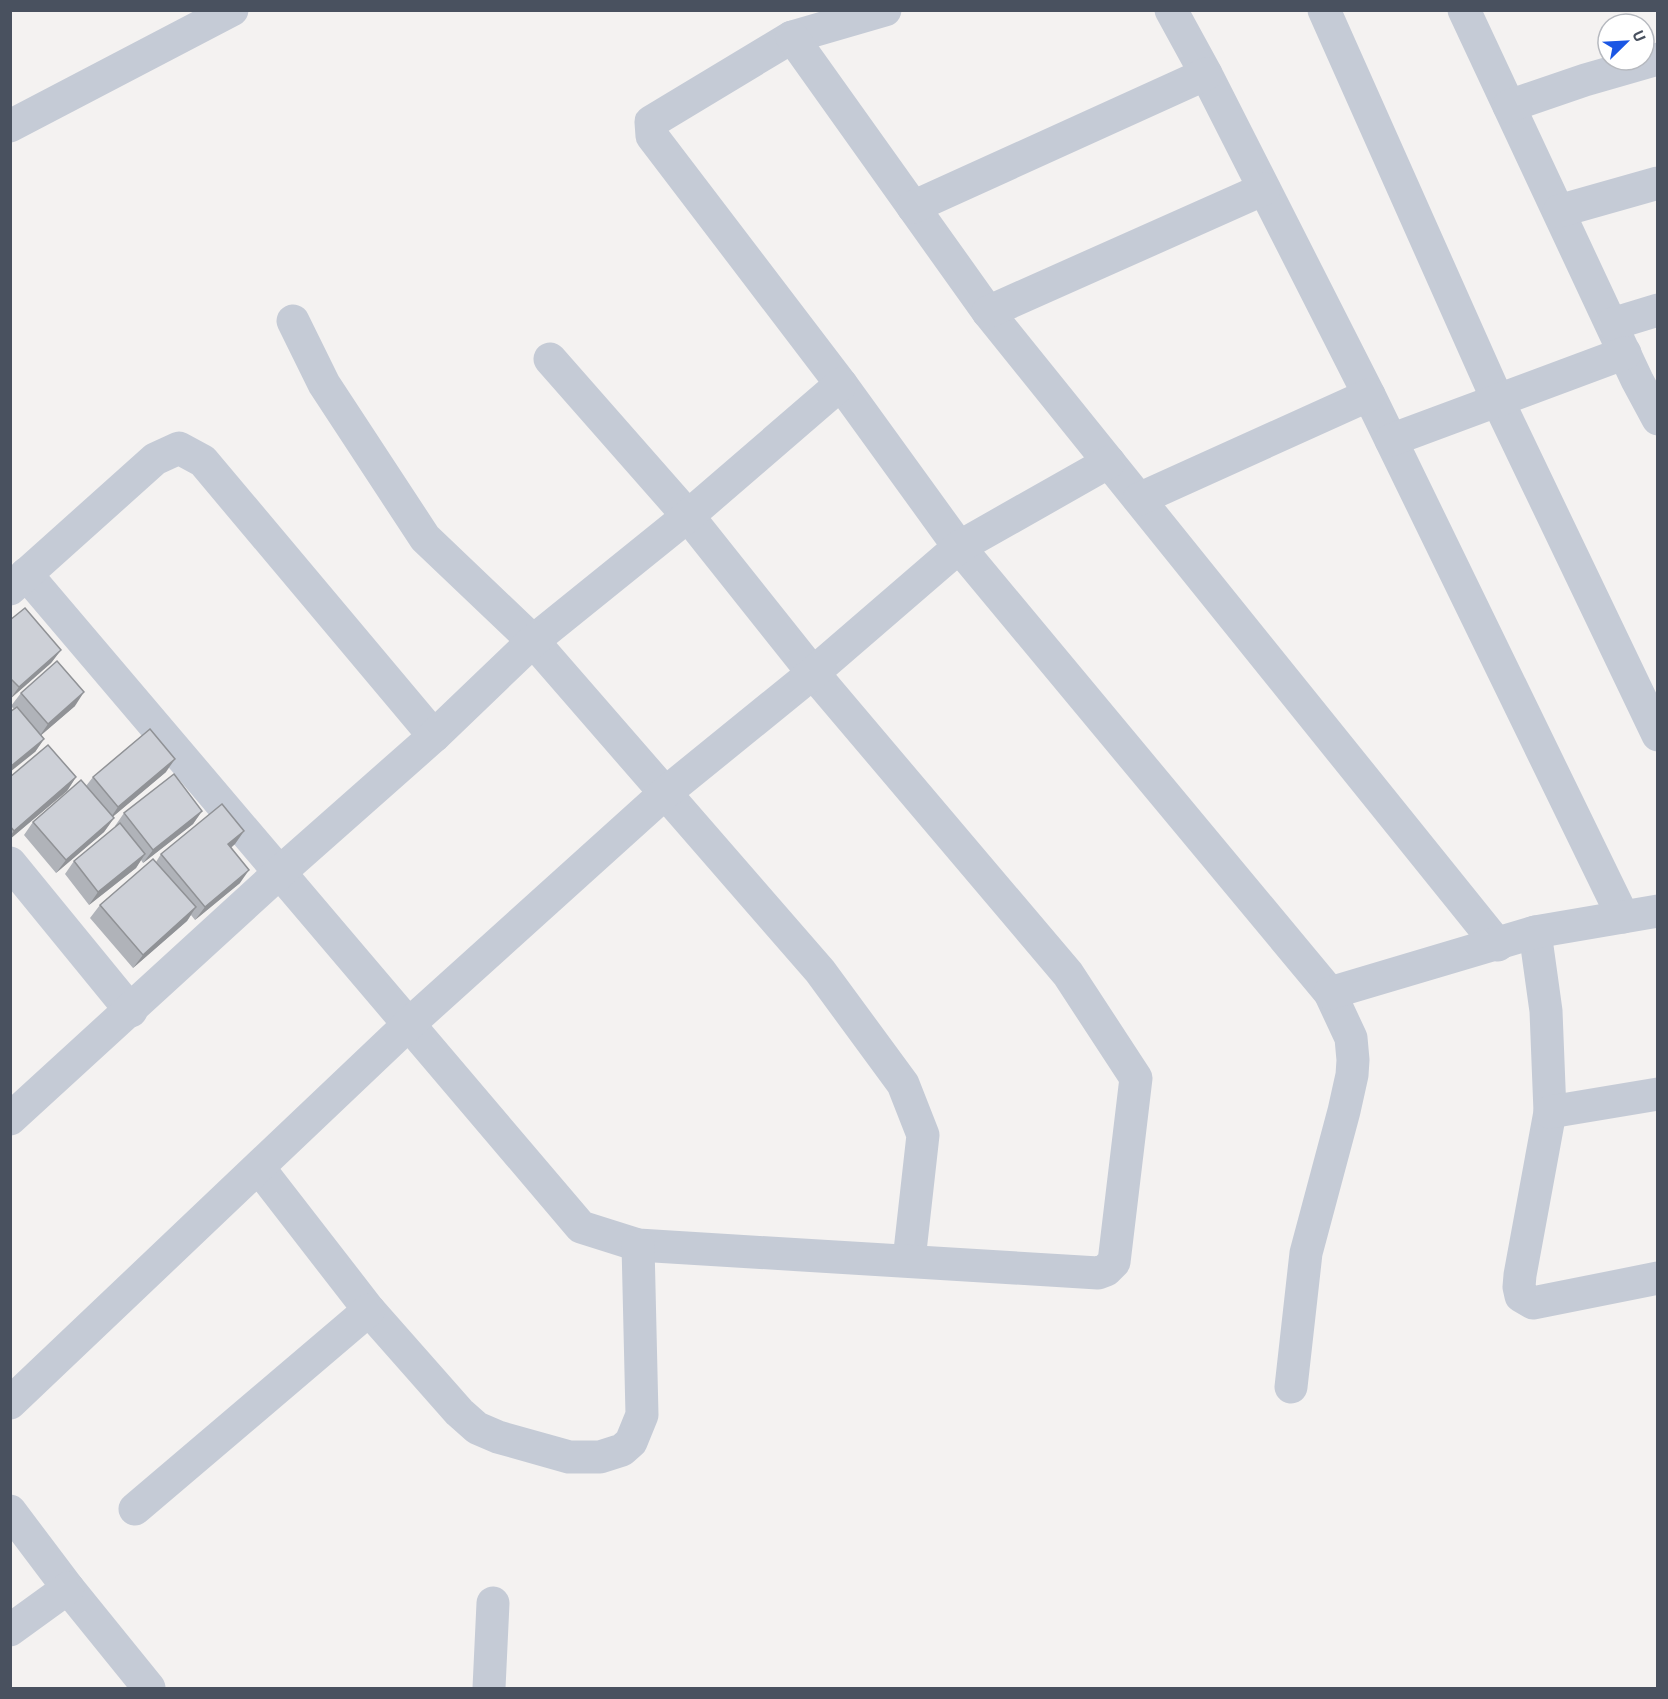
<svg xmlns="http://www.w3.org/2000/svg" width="1668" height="1699" viewBox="0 0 1668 1699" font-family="'Titillium Web',sans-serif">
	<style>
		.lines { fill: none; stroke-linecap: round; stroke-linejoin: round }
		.street { stroke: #c5cbd6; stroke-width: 33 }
		.wall { fill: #b0b3b9 }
		.shaded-wall { fill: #909296 }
		.building { fill: #cdd0d7; stroke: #909296; stroke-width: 1.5 }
	</style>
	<rect width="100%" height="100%" fill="#f4f2f1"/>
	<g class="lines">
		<!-- street -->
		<g class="street">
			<path d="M885 10 792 37 651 122 652 136 841 384 959 547 1330 993 1351 1038 1353 1060 1352 1075 1344 1111 1306 1253 1291 1387"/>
			<path d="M1171 10 1206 74 1369 395 1623 917"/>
			<path d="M1324 10 1498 401 1658 735"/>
			<path d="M1464 10 1637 380 1658 419"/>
			<path d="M792 37 988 312 1498 945"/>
			<path d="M1509 106 1585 80 1658 59"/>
			<path d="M10 126 232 10"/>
			<path d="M913 207 1206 74"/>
			<path d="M1559 211 1658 183"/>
			<path d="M988 312 1264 189"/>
			<path d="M293 321 324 384 425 538 533 641 820 971 903 1084 923 1135 909 1260"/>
			<path d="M1612 324 1658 310"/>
			<path d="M1391 440 1625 353"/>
			<path d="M1139 499 1369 395"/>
			<path d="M26 574 581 1227 638 1245 1098 1273 1106 1270 1114 1262 1136 1078 1068 974 813 673 688 516 550 359"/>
			<path d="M10 589 155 459 179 448 203 461 434 736"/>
			<path d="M10 863 131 1011"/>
			<path d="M1535 932 1546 1011 1550 1112 1520 1275 1519 1287 1521 1296 1533 1303 1658 1278"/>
			<path d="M1330 993 1535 932 1658 911"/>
			<path d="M1550 1112 1658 1094"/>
			<path d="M10 1119 279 873 434 736 533 641 688 516 841 384"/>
			<path d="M259 1168 369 1310 459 1412 477 1428 498 1437 569 1457H600L622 1450 631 1442 642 1415 638 1245"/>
			<path d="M10 1403 408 1025 664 794 813 673 959 547 1109 462"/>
			<path d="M135 1509 369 1310"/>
			<path d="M10 1511 68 1588 149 1688"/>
			<path d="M10 1630 68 1588"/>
			<path d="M489 1688 493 1603"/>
		</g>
	</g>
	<!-- wall -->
	<g class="wall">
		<path d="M10 620 61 650 51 663 10 699Z"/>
		<path d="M21 693 75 706 41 735 44 739 35 752 14 709 11 706Z"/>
		<path d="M166 772 112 817 114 818 104 832 56 873 24 835 33 822 86 786 93 777Z"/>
		<path d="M10 777H76L67 791 10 839Z"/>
		<path d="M202 811 193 824 143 863 141 860 136 868 89 905 65 874 74 861 116 827 115 826 124 813Z"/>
		<path d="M244 831 235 844 231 848 240 883 195 920 191 915 187 921 133 968 90 918 100 905 156 862 161 854Z"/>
	</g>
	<!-- shaded-wall -->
	<g class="shaded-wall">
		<path d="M61 650 51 663 10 699 19 687Z"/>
		<path d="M84 692 75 706 39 737 48 724Z"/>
		<path d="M44 739 35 752 10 772V767Z"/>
		<path d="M175 759 166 772 109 820 118 807Z"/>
		<path d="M76 777 67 791 10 839V836L14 831Z"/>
		<path d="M202 811 193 824 143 863 153 850Z"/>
		<path d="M114 818 104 832 56 873 66 860Z"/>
		<path d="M244 831 235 844 219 857 228 844Z"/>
		<path d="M145 854 136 868 89 905 98 892Z"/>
		<path d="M249 870 240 883 195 920 205 907Z"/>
		<path d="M196 907 187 921 133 968 143 955Z"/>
	</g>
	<!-- building -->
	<g class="building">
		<path d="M25 608 61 650 19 687 10 678V620Z"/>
		<path d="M57 661 84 692 48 724 21 693Z"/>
		<path d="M17 707 44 739 10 767V712Z"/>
		<path d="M150 729 175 759 118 807 93 777Z"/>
		<path d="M48 745 76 777 14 831 10 826V777Z"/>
		<path d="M174 774 202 811 153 850 124 813Z"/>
		<path d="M81 780 114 818 66 860 33 822Z"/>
		<path d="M222 804 244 831 228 844 249 870 205 907 161 854Z"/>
		<path d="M120 823 145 854 98 892 74 861Z"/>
		<path d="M153 859 196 907 143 955 100 905Z"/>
	</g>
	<!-- border -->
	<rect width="1668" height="1699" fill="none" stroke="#49515f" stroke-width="24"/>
	<!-- north arrow -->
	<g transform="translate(1626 42) rotate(66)"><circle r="28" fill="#ffffff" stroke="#b6b9bf" stroke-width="1.5"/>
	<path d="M0-4.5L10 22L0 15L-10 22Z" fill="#1a56e4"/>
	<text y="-9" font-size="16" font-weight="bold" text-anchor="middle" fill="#49515f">U</text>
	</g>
</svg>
